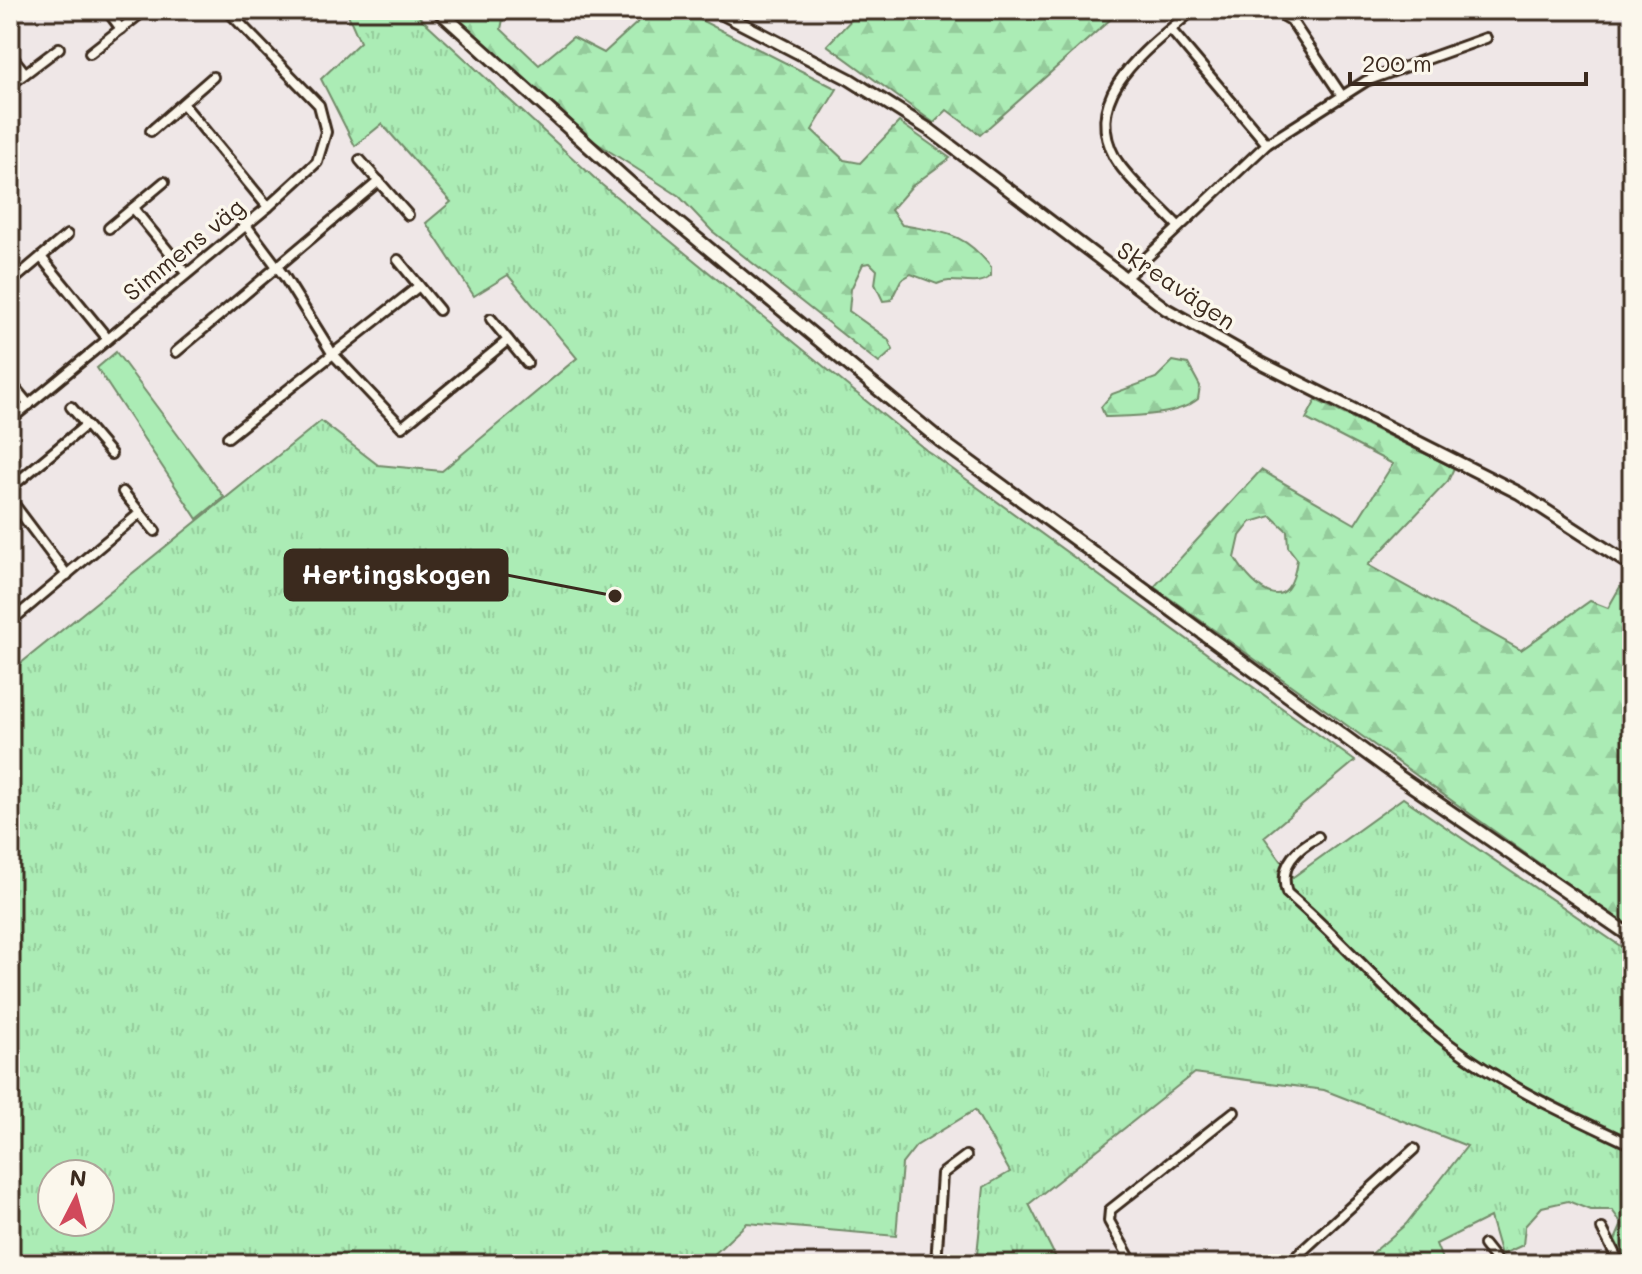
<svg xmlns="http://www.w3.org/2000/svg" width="1642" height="1274" viewBox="0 0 1642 1274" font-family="Mali,sans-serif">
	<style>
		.green { fill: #abecb5; stroke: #738b6a; stroke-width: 2 }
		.forest { fill: url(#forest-firs); stroke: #738b6a; stroke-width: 2; fill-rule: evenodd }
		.park { fill: url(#park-tufts); stroke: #738b6a; stroke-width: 2; fill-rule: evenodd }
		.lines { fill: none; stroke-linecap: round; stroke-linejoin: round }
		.minor-casing { stroke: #3b2a1e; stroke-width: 14 }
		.tertiary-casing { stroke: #3b2a1e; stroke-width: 16 }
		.secondary-casing { stroke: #3b2a1e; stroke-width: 17 }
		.minor { stroke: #fbf7ec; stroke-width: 8 }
		.tertiary { stroke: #fbf7ec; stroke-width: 10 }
		.secondary { stroke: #fbf7ec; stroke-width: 11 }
		.labels { text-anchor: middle; stroke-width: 7; stroke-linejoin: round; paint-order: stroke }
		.street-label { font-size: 24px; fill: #3b2a1e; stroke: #fbf7ec }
		.leader { fill: none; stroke: #3b2a1e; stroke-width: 3 }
		.callout-dot { fill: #3b2a1e; stroke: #fbf7ec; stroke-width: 3 }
		.callout { fill: #3b2a1e; stroke: #3b2a1e; stroke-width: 3 }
		.callout-label { font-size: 26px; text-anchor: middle; font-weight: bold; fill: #fff }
	</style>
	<defs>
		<pattern id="forest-firs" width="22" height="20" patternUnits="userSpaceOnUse" patternTransform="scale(2)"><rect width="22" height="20" fill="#abecb5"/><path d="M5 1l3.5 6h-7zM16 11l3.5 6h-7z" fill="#94cb9b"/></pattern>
		<pattern id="park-tufts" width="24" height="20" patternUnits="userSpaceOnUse" patternTransform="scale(2)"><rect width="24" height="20" fill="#abecb5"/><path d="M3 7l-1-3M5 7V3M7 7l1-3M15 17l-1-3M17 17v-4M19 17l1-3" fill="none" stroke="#94cb9b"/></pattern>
	</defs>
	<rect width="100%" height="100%" fill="#efe7e7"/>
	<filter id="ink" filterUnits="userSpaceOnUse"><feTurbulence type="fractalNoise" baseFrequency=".0125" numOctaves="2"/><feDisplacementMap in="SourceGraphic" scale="16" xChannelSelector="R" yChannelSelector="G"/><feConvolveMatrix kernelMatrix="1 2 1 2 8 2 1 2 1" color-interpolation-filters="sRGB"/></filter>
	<g filter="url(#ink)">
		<!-- green -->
		<path class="green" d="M116 352 224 497 197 519 97 368Z"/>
		<!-- forest -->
		<g class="forest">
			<path d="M447 10H505L501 29 539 65 573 37 604 53 651 10H681L837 89 812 130 844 160 860 163 899 122 950 158 912 186 891 210 902 225C945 233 963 231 991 267V276C975 290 954 275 937 284L911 274 901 280 891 300 883 301 875 284 877 270 870 263 863 264 851 289 849 311 888 339 893 350 879 363 712 231 679 196 592 140Z"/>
			<path d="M861 10H1121L980 135 947 110 934 123 827 45Z"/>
			<path d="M1173 361 1188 364 1200 386 1198 399C1176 417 1132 416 1105 417L1101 407 1112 394 1156 378Z"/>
			<path d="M1316 400 1454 468 1448 481 1368 565 1521 650 1590 601 1608 608 1620 587 1632 586V930L1154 587 1261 470 1355 524 1393 464 1306 419ZM1271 516 1287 531 1288 547 1297 559C1290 618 1256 592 1235 558L1240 536 1251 522Z"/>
		</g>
		<!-- park -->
		<path class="park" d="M346 10H412L602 185 926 450 1355 761 1264 837 1293 877 1403 798 1632 954V1264H1628L1615 1240 1622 1224 1612 1210H1590L1568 1201 1542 1207 1525 1226 1523 1245 1501 1255 1490 1217 1436 1244 1444 1264H1360L1406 1224 1467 1146 1324 1090 1194 1073 1029 1204 1059 1264H976L984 1187 1010 1172 975 1110 916 1146 902 1164 896 1236 747 1223 704 1264H10V672L321 421 378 465 442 471 577 358 508 275 474 296 426 223 451 202 382 124 355 146 321 79 360 42ZM52 1174H100V1222H52Z"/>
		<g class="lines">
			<defs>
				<g id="minor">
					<path d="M107 10 121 29"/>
					<path d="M1274 10 1291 20 1342 96"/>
					<path d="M1171 30 1267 144"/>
					<path d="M90 53 145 10"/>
					<path d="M10 54 25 73"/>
					<path d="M10 85 59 48"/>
					<path d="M183 104 268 207"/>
					<path d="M151 131 213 77"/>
					<path d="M360 160 408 215"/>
					<path d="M133 208 186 273"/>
					<path d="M245 224 284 276 332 353 402 427 508 340"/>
					<path d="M1178 226C1161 207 1128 180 1115 158 1079 93 1151 47 1193 10"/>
					<path d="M109 228 164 182"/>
					<path d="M41 257 108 339"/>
					<path d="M398 260 439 310"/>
					<path d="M1125 278 1267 144 1366 81 1486 38"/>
					<path d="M10 283 67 235"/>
					<path d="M491 319 527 363"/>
					<path d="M176 352 379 181"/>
					<path d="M10 382 29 405"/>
					<path d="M71 407 111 454"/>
					<path d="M10 420 268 207 317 162 326 132 319 105 227 10"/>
					<path d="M228 437 419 286"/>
					<path d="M10 488 86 425"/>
					<path d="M123 492 155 531"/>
					<path d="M10 499 67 575"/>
					<path d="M10 622 140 513"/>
					<path d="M1318 837C1296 849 1278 866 1287 893 1344 941 1390 999 1449 1044 1505 1087 1569 1115 1632 1145"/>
					<path d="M1602 1229 1620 1264"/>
					<path d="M1484 1245 1499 1264"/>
					<path d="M936 1264 942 1174 966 1156"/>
					<path d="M1133 1264 1109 1221 1110 1210 1234 1112"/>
					<path d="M1288 1264 1414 1149"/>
				</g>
				<path id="tertiary" d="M715 10 849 79 930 130 1166 309 1263 364 1519 493 1632 566"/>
				<path id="secondary" d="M438 10 633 186 941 441 1398 776 1632 937"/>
			</defs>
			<!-- minor casing -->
			<use href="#minor" class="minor-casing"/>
			<!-- tertiary casing -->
			<use href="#tertiary" class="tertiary-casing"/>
			<!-- secondary casing -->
			<use href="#secondary" class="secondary-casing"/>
			<!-- minor -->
			<use href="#minor" class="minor"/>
			<!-- tertiary -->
			<use href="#tertiary" class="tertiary"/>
			<!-- secondary -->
			<use href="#secondary" class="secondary"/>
		</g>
	</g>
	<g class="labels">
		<!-- street labels -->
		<g class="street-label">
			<text transform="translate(184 250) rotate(-39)" y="8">Simmens väg</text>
			<text transform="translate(1176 286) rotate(34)" y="8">Skreavägen</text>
		</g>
	</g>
	<!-- callouts -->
	<path class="leader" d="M615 596L507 575"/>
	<circle class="callout-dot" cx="615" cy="596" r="8"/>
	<rect class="callout" x="285" y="550" width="222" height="50" rx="8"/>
	<g class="callout-label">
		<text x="396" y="584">Hertingskogen</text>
	</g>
	<!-- margin -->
	<rect width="1642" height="1274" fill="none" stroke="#fbf7ec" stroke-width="40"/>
	<rect x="20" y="20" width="1602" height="1234" fill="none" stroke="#3b2a1e" stroke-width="3" filter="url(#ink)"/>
	<!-- north arrow -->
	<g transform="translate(76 1198) rotate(6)"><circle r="38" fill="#fbf7ec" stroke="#aea59a" stroke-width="2"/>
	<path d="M0-6L14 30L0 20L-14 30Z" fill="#d1495b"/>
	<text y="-12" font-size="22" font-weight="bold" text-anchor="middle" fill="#3b2a1e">N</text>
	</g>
	<!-- scale -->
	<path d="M1350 72v12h236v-12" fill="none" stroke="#3b2a1e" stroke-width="4"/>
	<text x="1362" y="72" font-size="24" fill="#3b2a1e" stroke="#fbf7ec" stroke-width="6" paint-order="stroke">200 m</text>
</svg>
